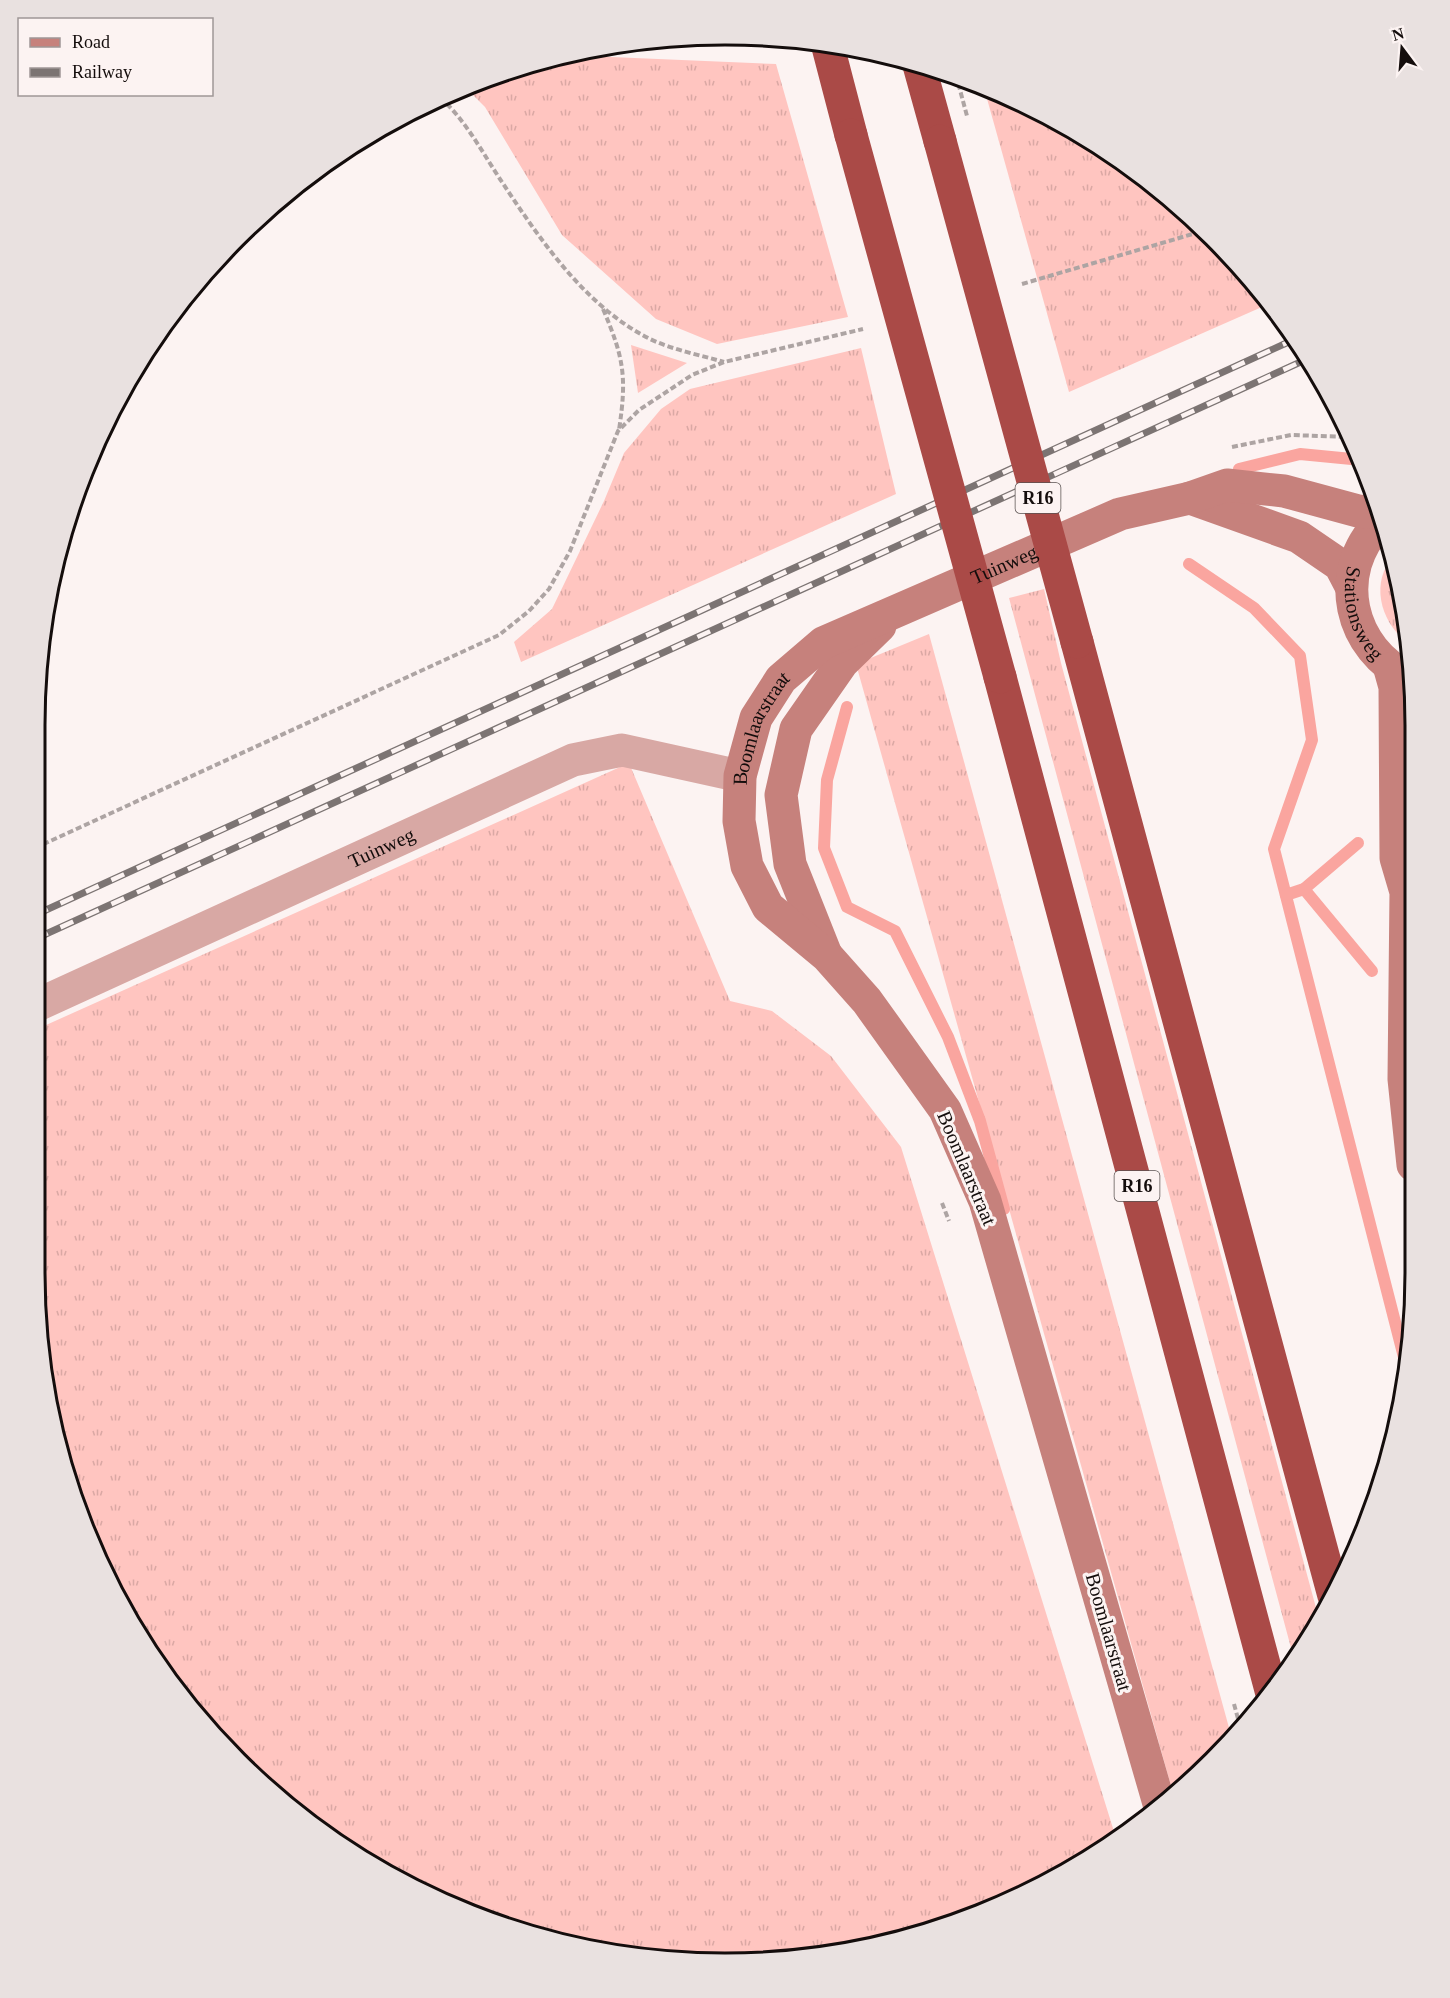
<svg xmlns="http://www.w3.org/2000/svg" width="1450" height="1998" viewBox="0 0 1450 1998" font-family="Georgia,serif">
	<style>
		.grass { fill: url(#grass-tufts) }
		.lines { fill: none; stroke-linecap: round; stroke-linejoin: round }
		.stream { stroke: #faa59f; stroke-width: 12 }
		.path { stroke: #ada4a3; stroke-width: 4; stroke-dasharray: 6 3; stroke-linecap: butt }
		.street { stroke: #d8a8a4; stroke-width: 33 }
		.secondary { stroke: #c6817c; stroke-width: 33 }
		.highway { stroke: #aa4a47; stroke-width: 33 }
		.rail-casing { stroke: #7c7473; stroke-width: 7 }
		.rail { stroke: #fcf3f2; stroke-width: 4.5; stroke-dasharray: 14; stroke-linecap: butt }
		.path-bridge { stroke: #ada4a3; stroke-width: 4; stroke-dasharray: 6 3; stroke-linecap: butt }
		.highway-bridge { stroke: #aa4a47; stroke-width: 33 }
		.labels { text-anchor: middle; stroke-width: 6; stroke-linejoin: round; paint-order: stroke }
		.shield { fill: #fcf3f2; stroke: #5a5251; stroke-width: 1.5 }
		.shield-label { font-size: 18px; font-weight: bold; fill: #140d0c }
		.street-label { font-size: 20px; fill: #140d0c; stroke: #fcf3f2 }
		.rim { fill: none; stroke: #140d0c; stroke-width: 3 }
	</style>
	<defs>
		<pattern id="grass-tufts" width="24" height="20" patternUnits="userSpaceOnUse" patternTransform="scale(1.5)"><rect width="24" height="20" fill="#ffc5c0"/><path d="M3 7l-1-3M5 7V3M7 7l1-3M15 17l-1-3M17 17v-4M19 17l1-3" fill="none" stroke="#daa8a4"/></pattern>
	</defs>
	<rect width="100%" height="100%" fill="#fcf3f2"/>
	<!-- grass -->
	<g class="grass">
		<path d="M564 55 776 64 848 317 717 344 656 319 562 235 485 107 466 88 546 58Z"/>
		<path d="M984 88 1070 127 1180 206 1271 303 1069 392Z"/>
		<path d="M631 345 687 363 638 393Z"/>
		<path d="M861 348 896 494 521 662 514 642 552 609 604 501 624 453 661 409 690 389Z"/>
		<path d="M1390 561 1410 635V644C1383 627 1370 587 1390 561Z"/>
		<path d="M1044 589 1061 663 1319 1619 1294 1659 1009 598Z"/>
		<path d="M929 634 1231 1735 1173 1793 856 664Z"/>
		<path d="M629 763 730 1001 772 1011 831 1056 901 1147 1116 1838 990 1911 815 1958H635L546 1940 420 1892 269 1792 151 1656 87 1538 58 1452 35 1273V1030Z"/>
	</g>
	<g class="lines">
		<!-- stream -->
		<g class="stream">
			<path d="M1239 469 1300 454 1362 460"/>
			<path d="M1189 564 1254 608 1300 656 1312 740 1274 849 1406 1365"/>
			<path d="M847 707 827 780 824 848 847 907 895 931 948 1037 980 1121 1004 1209"/>
			<path d="M1304 889 1372 971"/>
			<path d="M1286 895 1304 889 1358 843"/>
		</g>
		<!-- path -->
		<g class="path">
			<path d="M440 98C464 117 485 157 502 182 541 241 586 307 650 339 673 350 700 355 724 362"/>
			<path d="M1022 284 1203 231"/>
			<path d="M603 309C624 358 627 377 619 430"/>
			<path d="M1232 447 1291 435 1349 437"/>
			<path d="M35 848 499 635 529 611 549 589 570 551 618 431 639 410 692 375 724 362 863 329"/>
			<path d="M942 1203 949 1221"/>
			<path d="M1234 1704 1240 1726"/>
		</g>
		<!-- street -->
		<path class="street" id="s1" d="M35 1006 573 760 622 750 740 776"/>
		<!-- secondary -->
		<g class="secondary">
			<path d="M1190 498 1299 537 1340 565 1351 586"/>
			<path id="s2" d="M1380 523C1331 572 1349 650 1410 678"/>
			<path d="M1390 669 1395 687 1396 858 1406 892 1404 1079 1413 1165"/>
			<path d="M825 952 790 864 781 795 796 729 842 663 880 626"/>
			<path id="s3" d="M1160 1807 985 1201 945 1110 867 1001 827 956 768 907 747 866 739 821 740 776 756 718 781 679 823 643 1120 514 1190 498 1227 485 1284 491 1358 511 1377 513"/>
		</g>
		<!-- highway -->
		<g class="highway">
			<path d="M827 43 851 135"/>
			<path d="M919 65 940 141"/>
			<path d="M1077 642 1334 1596"/>
			<path d="M1000 677 1272 1694"/>
		</g>
		<defs>
			<g id="rail">
				<path d="M35 915 1293 340"/>
				<path d="M35 939 1305 360"/>
			</g>
		</defs>
		<!-- rail casing -->
		<use href="#rail" class="rail-casing"/>
		<!-- rail -->
		<use href="#rail" class="rail"/>
		<!-- path-bridge -->
		<path class="path-bridge" d="M956 75 967 116"/>
		<!-- highway-bridge -->
		<g class="highway-bridge">
			<path d="M851 135 1000 677"/>
			<path d="M940 141 1077 642"/>
		</g>
	</g>
	<g class="labels">
		<!-- shield labels -->
		<g class="shield">
			<rect x="1015.5" y="483" width="45" height="30" rx="4.5"/>
			<rect x="1114.5" y="1171" width="45" height="30" rx="4.5"/>
		</g>
		<g class="shield-label">
			<text x="1038" y="504">R16</text>
			<text x="1137" y="1192">R16</text>
		</g>
		<!-- street labels -->
		<g class="street-label">
			<text dy="7" stroke="none"><textPath href="#s3" startOffset="1497">Tuinweg</textPath></text>
			<text dy="7" stroke="none"><textPath href="#s2" startOffset="100">Stationsweg</textPath></text>
			<text dy="7" stroke="none"><textPath href="#s3" startOffset="1190">Boomlaarstraat</textPath></text>
			<text dy="7" stroke="none"><textPath href="#s1" startOffset="381">Tuinweg</textPath></text>
			<text transform="translate(967 1168) rotate(67)" y="7">Boomlaarstraat</text>
			<text transform="translate(1109 1632) rotate(74)" y="7">Boomlaarstraat</text>
		</g>
	</g>
	<!-- crop -->
	<path d="M0 0H1450V1998H0ZM725 45H725A680 680 0 0 1 1405 725V1273A680 680 0 0 1 725 1953H725A680 680 0 0 1 45 1273V725A680 680 0 0 1 725 45Z" fill="#e9e1e0" fill-rule="evenodd"/>
	<path class="rim" d="M725 45H725A680 680 0 0 1 1405 725V1273A680 680 0 0 1 725 1953H725A680 680 0 0 1 45 1273V725A680 680 0 0 1 725 45Z"/>
	<!-- legend -->
	<rect x="18" y="18" width="195" height="78" fill="#fcf3f2" stroke="#9f9796" stroke-width="1.5"/>
	<rect x="30" y="38" width="30" height="9" fill="#c6817c" stroke="#9f9796" stroke-width="1.5"/>
	<text x="72" y="48" font-size="18" fill="#140d0c">Road</text>
	<rect x="30" y="68" width="30" height="9" fill="#7c7473" stroke="#9f9796" stroke-width="1.5"/>
	<text x="72" y="78" font-size="18" fill="#140d0c">Railway</text>
	<!-- north arrow -->
	<g transform="translate(1402 48) rotate(344)" stroke="#fcf3f2" stroke-width="4.5" paint-order="stroke">
	<path d="M0-4.5L10 22L0 15L-10 22Z" fill="#140d0c"/>
	<text y="-9" font-size="16" font-weight="bold" text-anchor="middle" fill="#140d0c">N</text>
	</g>
</svg>
